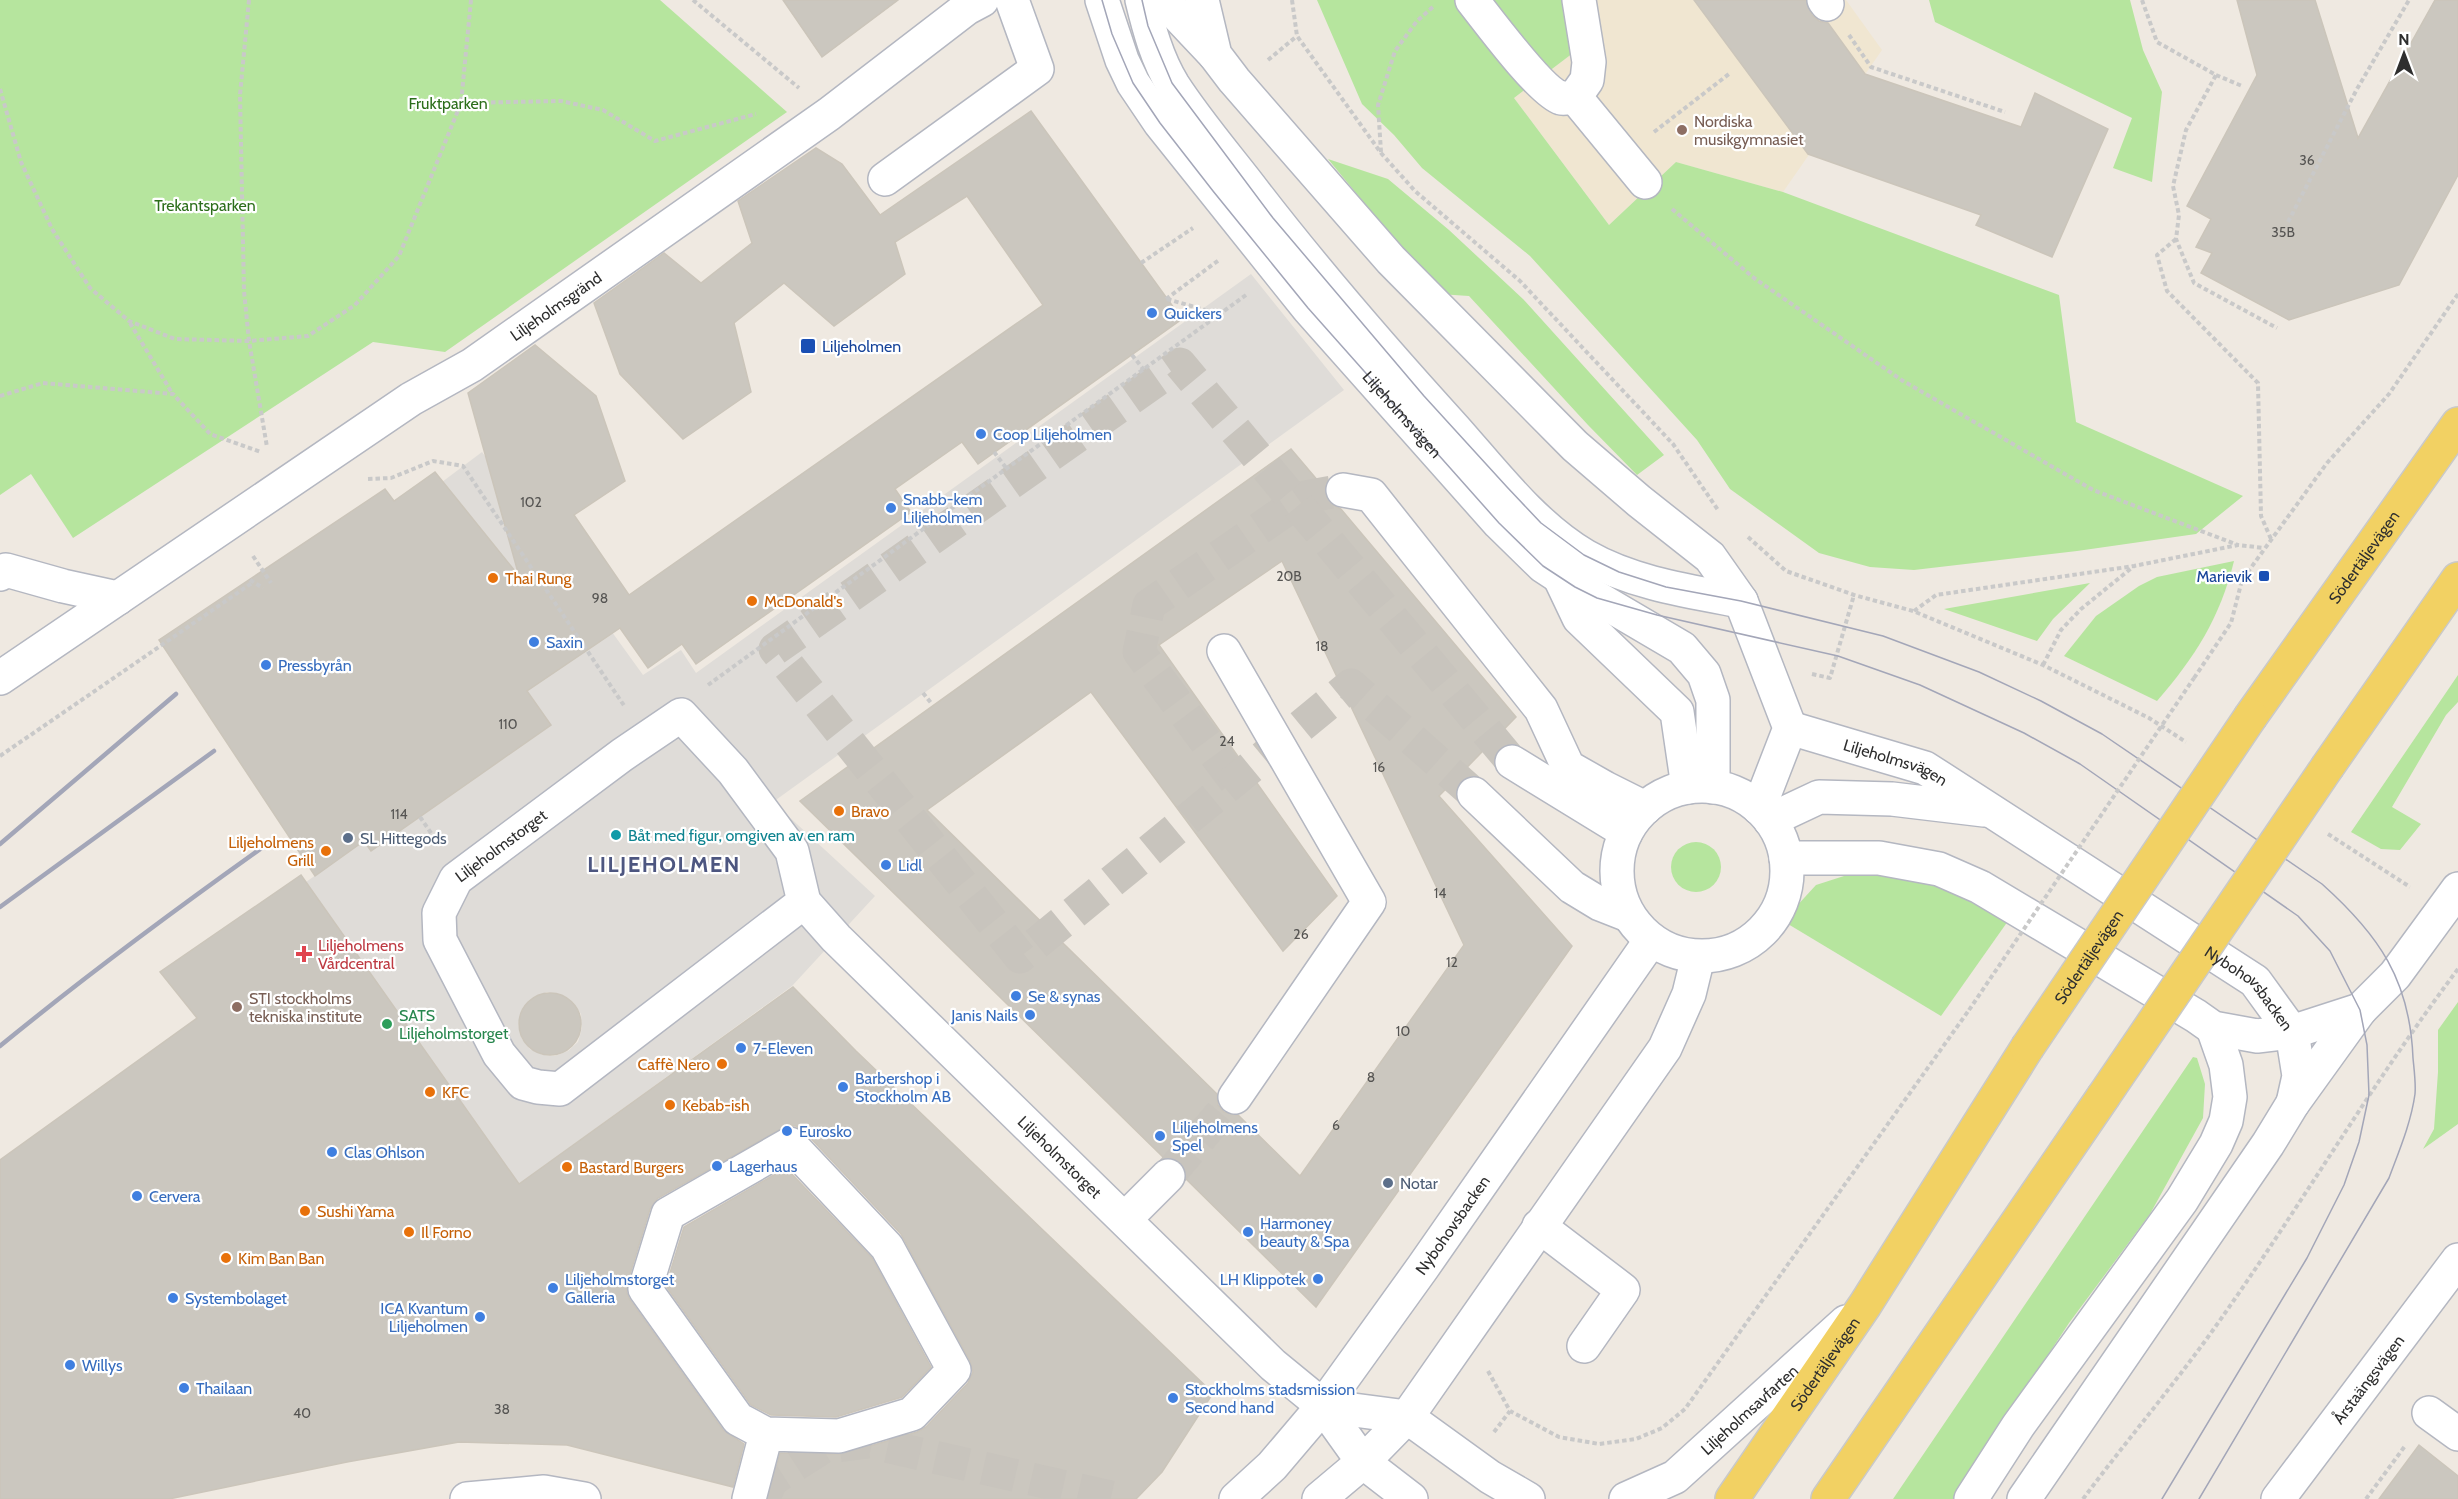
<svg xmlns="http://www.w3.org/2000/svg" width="2458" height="1499" viewBox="0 0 2458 1499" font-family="Cabin,sans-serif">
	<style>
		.education { fill: #f0e6d1 }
		.green { fill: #b6e59e }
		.plaza { fill: #dfdcd8; fill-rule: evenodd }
		.building { fill: #cbc7bf; stroke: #cbc5ba; stroke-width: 1.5; fill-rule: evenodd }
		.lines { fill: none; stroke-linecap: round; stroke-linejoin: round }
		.minor-tunnel { stroke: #c8c4bd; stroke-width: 33; stroke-dasharray: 33 16; stroke-linecap: butt }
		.minor-casing { stroke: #b4b7c1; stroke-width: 36 }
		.major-casing { stroke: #c9c9c9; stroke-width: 36 }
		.path { stroke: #c9c9c9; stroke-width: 4; stroke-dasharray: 4.5 3; stroke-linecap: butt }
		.minor { stroke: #fff; stroke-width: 33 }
		.major { stroke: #f2d163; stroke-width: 33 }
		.tram { stroke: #a3a6b8; stroke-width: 1.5 }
		.rail { stroke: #a3a6b8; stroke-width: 4.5 }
		.major-bridge-casing { stroke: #c9c9c9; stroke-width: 36; stroke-linecap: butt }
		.path-bridge { stroke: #c9c9c9; stroke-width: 4; stroke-dasharray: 4.5 3; stroke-linecap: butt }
		.major-bridge { stroke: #f2d163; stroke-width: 33 }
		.education-dot { fill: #8d6e63; stroke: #fff; stroke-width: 2 }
		.shop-dot { fill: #3f7fe0; stroke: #fff; stroke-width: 2 }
		.transit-dot { fill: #1a4fb4; stroke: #fff; stroke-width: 2 }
		.food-dot { fill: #e8710a; stroke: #fff; stroke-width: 2 }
		.culture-dot { fill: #0f9aa8; stroke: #fff; stroke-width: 2 }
		.service-dot { fill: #5c6f8a; stroke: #fff; stroke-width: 2 }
		.health-dot { fill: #e0444e; stroke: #fff; stroke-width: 2 }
		.leisure-dot { fill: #2e9e5b; stroke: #fff; stroke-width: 2 }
		.labels { text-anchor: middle; stroke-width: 4.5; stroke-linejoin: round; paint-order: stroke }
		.number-label { font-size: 14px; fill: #555452 }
		.park-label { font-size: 16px; fill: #2c6e1b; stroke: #fff }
		.education-label { font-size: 16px; fill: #785e54; stroke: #fff; text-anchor: start }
		.street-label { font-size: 16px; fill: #2e2e2e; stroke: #fff }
		.shop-label { font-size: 16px; fill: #366cbe; stroke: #fff; text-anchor: start }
		.transit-label { font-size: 16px; fill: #164399; stroke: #fff; text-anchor: start }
		.food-label { font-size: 16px; fill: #c56008; stroke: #fff; text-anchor: start }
		.culture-label { font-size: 16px; fill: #0d838f; stroke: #fff; text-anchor: start }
		.service-label { font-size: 16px; fill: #4e5e75; stroke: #fff; text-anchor: start }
		.health-label { font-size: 16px; fill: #be3a42; stroke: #fff; text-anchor: start }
		.leisure-label { font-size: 16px; fill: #27864d; stroke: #fff; text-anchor: start }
		.district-label { font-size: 22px; font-weight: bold; letter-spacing: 1.5px; fill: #4d5680; stroke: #fff }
	</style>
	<rect width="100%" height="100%" fill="#efe9e1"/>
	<!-- education -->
	<path class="education" d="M1564 0H1846L1882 50 1783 192 1676 162 1609 225 1514 98 1573 53Z"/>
	<!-- green -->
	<g class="green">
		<path d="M0 0H660L787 112 445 352 373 342 73 538 31 474 0 495Z"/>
		<path d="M1317 0H1564L1573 53 1514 98 1609 225 1676 162 1783 192 2059 295 2076 422 2243 496 2196 534 2077 551 1914 570 1870 567 1819 553 1730 489 1697 440 1530 256 1422 168 1394 135 1362 104Z"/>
		<path d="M1929 0H2130L2143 50 2162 92 2152 182 2113 168 2132 118 1935 22Z"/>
		<path d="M1328 159 1388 179 1449 230 1523 299 1664 455 1637 475 1588 425 1469 296 1439 294Z"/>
		<path d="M2234 561C2220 618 2195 657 2157 701L2064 656 2096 616 2139 586 2157 577Z"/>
		<path d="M2090 583 2053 619 2037 641 1944 609Z"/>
		<path d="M2458 675V702L2446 715 2392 807 2421 824 2400 850 2381 849 2351 832Z"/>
		<circle cx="1696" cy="867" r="25"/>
		<path d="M1869 868 1929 881 2008 921 1941 1016 1783 921 1816 885Z"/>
		<path d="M2458 1002V1124L2423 1149 2434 1129 2438 1072V1030Z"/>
		<path d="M2193 1057 2197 1058 2205 1084 2203 1118 2150 1214 2069 1323 1953 1499H1893Z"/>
	</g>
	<!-- plaza -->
	<path class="plaza" d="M1251 274 1344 390 773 802 875 896 792 986 519 1184 306 882 364 841 371 851 551 725 527 691 568 663 442 482 482 452 643 675 681 650 696 673ZM547 992 561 995 573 1002 581 1014 582 1028 578 1042 568 1051 555 1056 543 1055 530 1049 522 1039 518 1024 522 1010 533 998Z"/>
	<!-- building -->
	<g class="building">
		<path d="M783 0H898L822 57Z"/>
		<path d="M1694 0H1806L1812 15 1819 21 1828 23 1865 74 2021 127 2035 93 2108 129 2052 257 1976 225 1981 215 1808 154Z"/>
		<path d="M2237 0H2315L2358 138 2435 0H2458V175L2399 285 2289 320 2201 273 2212 253 2196 247 2211 219 2187 206 2257 75Z"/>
		<path d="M1031 111 1182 319 978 464 962 442 895 489 911 512 696 664 682 644 648 668 620 628 527 691 551 725 371 851 364 841 315 876 159 640 385 489 394 501 435 472 519 576 468 393 535 345 596 396 625 481 574 515 629 595 1043 305 967 196 895 242 905 274 834 326 784 283 734 323 751 392 683 439 620 374 594 303 664 253 701 283 752 243 738 201 816 148 842 164 880 215Z"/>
		<path d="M1291 449 1325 489 1326 497 1331 504 1341 509 1516 717 1439 796 1572 946 1316 1307 1186 1179V1171L1181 1162 1173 1158H1164L800 801ZM1282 561 1464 945 1300 1176 1238 1115 1224 1112 1218 1105 1217 1094 927 810 1091 692 1283 951 1337 896 1159 645Z"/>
		<path d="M301 875 519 1184 793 987 856 1051 1213 1393 1162 1472 1136 1499H780L769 1496 780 1453 844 1454 917 1432 926 1427 968 1383 973 1372 970 1361 901 1234 804 1131 796 1126 788 1125 658 1198 650 1209 627 1284V1293L630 1300 723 1430 744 1444 733 1487 567 1445 459 1442 347 1462 169 1499H0V1160L197 1018 160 972Z"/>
		<circle cx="550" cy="1024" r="31"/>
		<path d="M786 1168 872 1258 931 1367 902 1397 836 1417 771 1415 751 1405 666 1286 684 1227Z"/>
		<path d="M2419 1445 2458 1476V1499H2379Z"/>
	</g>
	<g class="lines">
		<!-- minor-tunnel -->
		<g class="minor-tunnel">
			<path d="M1235 781 1139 652 1149 605 1305 497 1343 490"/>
			<path d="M1474 794 1351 685 1020 957 775 649 1180 364 1512 762"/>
			<path d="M1168 1176 1235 1097"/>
			<path d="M763 1499 772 1480 822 1448 868 1442 1119 1499"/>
		</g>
		<defs>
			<g id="minor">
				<path id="s1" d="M1102 0 1122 60 1133 83 1160 123 1308 308 1499 523 1543 566 1575 587 1597 598 1682 648 1704 674 1713 700V787"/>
				<path d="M1142 0C1149 29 1157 59 1173 85 1195 119 1222 151 1247 183 1312 268 1383 350 1455 429 1494 473 1533 525 1585 556 1632 583 1687 591 1741 601"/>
				<path d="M1163 0 1214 54"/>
				<path d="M1202 0 1215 55 1234 80 1391 260 1575 446 1639 501 1710 557 1741 601 1790 728 1759 808"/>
				<path d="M1472 0C1487 19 1541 92 1561 98 1564 99 1571 97 1575 97L1587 80 1589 62 1579 0"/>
				<path d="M1824 0 1827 4"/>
				<path d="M1575 97 1645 182"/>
				<path d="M885 179 1037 69 1012 0"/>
				<path d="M1343 490 1371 495 1541 709 1568 767 1605 788 1645 808"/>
				<path d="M0 574 6 570 63 586 118 598"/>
				<path d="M1560 578 1579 618 1677 712 1688 787"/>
				<path d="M1224 651 1369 902 1235 1097"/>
				<path id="s2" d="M0 678 411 399 472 365 829 114 967 8 982 0"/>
				<path id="s3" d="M1790 728 1925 768 2255 981 2292 1032 2299 1076 2293 1103"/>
				<path d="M1512 762 1626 832"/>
				<circle cx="1702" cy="871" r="85"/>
				<path d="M1474 794 1572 887 1600 904 1628 915"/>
				<path d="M1770 820 1819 797 1892 799 1984 810"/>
				<path d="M1786 858H1879L1939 869 1980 887 2196 1016 2213 1028 2257 1036 2292 1032 2360 1010 2395 975 2458 889"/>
				<path id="s4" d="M804 902 560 1089 538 1087 523 1083 499 1054 440 940 439 913 456 879 622 755 681 715 733 771 792 851 804 902 836 938 1273 1365 1323 1406 1363 1462 1411 1499"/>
				<path d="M1125 1219 1168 1176"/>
				<path d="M1539 1226 1623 1290 1584 1346"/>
				<path d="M1323 1406 1407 1417 1490 1477 1528 1499"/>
				<path d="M2429 1413 2458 1434"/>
				<path d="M467 1499 544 1492 584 1499"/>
				<path d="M749 1499 766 1434 738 1419 645 1289 668 1214 790 1144 887 1247 954 1370 912 1414 839 1436 766 1434"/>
				<path id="s5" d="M1236 1499 1272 1466 1323 1406 1423 1267 1651 940"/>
				<path d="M1319 1499 1363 1462 1407 1417 1665 1048 1689 994 1698 957"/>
				<path id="s6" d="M1626 1499 1675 1477 1846 1322"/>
				<path d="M1971 1499 2018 1426 2182 1200 2216 1144 2226 1121 2230 1097 2226 1065 2213 1028"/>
				<path d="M2024 1499 2268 1144 2293 1103 2360 1010"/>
				<path id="s7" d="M2278 1499 2458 1260"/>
			</g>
			<g id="major">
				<path id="s8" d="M2251 716 2458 424"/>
				<path d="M2328 766 2458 579"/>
				<path id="s9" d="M1732 1499 1865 1305 2027 1048"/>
				<path d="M1828 1499 2103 1097"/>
			</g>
		</defs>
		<!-- minor casing -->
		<use href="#minor" class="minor-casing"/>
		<!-- major casing -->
		<use href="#major" class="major-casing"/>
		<!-- path -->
		<g class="path">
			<path d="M249 0 240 95 244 291 249 341 267 447"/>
			<path d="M693 0 799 88"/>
			<path d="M1292 0 1297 36 1381 153 1415 191 1520 281 1673 444 1718 510"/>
			<path d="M2142 0 2157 42 2216 75 2186 130 2173 186 2179 215 2176 239 2194 283 2277 328"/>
			<path d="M1849 35 1871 67 2005 112"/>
			<path d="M1268 60 1297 36"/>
			<path d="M2216 75 2242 86"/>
			<path d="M0 89 21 162 52 229 90 288 129 321 175 339 249 341 308 336 355 305 399 256 461 103 471 0"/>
			<path d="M461 103 561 101 603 110 655 141 756 114"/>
			<path d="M1654 132 1729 74"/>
			<path d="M1381 152 1378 105 1395 51 1417 21 1434 6"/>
			<path d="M1672 209 1754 278 1903 381 2093 490 2238 545"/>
			<path d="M2288 222 2357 89 2409 0"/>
			<path d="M2176 239 2157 255 2167 291 2258 383 2261 516 2271 539"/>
			<path d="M1141 263 1193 228"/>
			<path d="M1166 299 1219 260"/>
			<path d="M1167 299 1219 314"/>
			<path d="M130 323 172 393"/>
			<path d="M1132 355 1144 370"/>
			<path d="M0 396 43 383 173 394 210 434 261 452"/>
			<path d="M994 452 1007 469"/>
			<path d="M368 479 391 478 433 461 463 466 625 707"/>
			<path d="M1748 537 1786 571 1854 595 1913 611 2043 665 2149 718 2186 742"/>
			<path d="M253 556 271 583"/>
			<path d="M250 580 263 588"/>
			<path d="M1914 611 1936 595 2134 566 2238 545 2264 548"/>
			<path d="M2043 665 2061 630 2081 609 2134 566"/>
			<path d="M1812 674 1830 678 1854 595"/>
			<path d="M2194 678 2231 623 2242 580 2327 463 2389 394 2458 294"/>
			<path d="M708 685 1246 295"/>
			<path d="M923 693 931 703"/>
			<path d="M0 756 252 583"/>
			<path d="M420 817 438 843"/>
			<path d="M2328 834 2410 887"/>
			<path d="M1488 1371 1510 1411 1559 1437 1599 1444 1636 1439 1662 1428 1685 1409 1969 1010"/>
			<path d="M1494 1432 1510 1411"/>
			<path d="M2083 1499C2124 1444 2168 1392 2208 1337 2295 1216 2369 1087 2458 969"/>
			<path d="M2366 1499 2405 1446"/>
		</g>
		<!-- minor -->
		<use href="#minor" class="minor"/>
		<!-- major -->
		<use href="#major" class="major"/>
		<!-- tram -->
		<g class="tram">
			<path d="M1102 0 1112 34 1133 83 1160 123 1213 191 1308 308 1499 523 1543 566 1575 587 1597 598 1657 615 1838 656 1920 685 2024 733 2080 764 2298 916 2330 951 2360 1010 2367 1045 2369 1095 2359 1142 2344 1185 2307 1258 2162 1499"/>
			<path d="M1142 0 1148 26 1172 83 1273 218 1424 396 1507 487 1541 523 1584 555 1619 572 1666 587 1741 601 1883 636 1979 672 2041 701 2102 734 2322 884C2379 935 2410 980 2413 1058 2414 1069 2416 1083 2415 1094 2411 1123 2399 1151 2389 1178L2199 1499"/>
		</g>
		<!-- rail -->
		<g class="rail">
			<path d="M0 844 176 694"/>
			<path d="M0 907 214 751"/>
			<path d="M0 1046C88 974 180 906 273 840"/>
		</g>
		<defs>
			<g id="major-bridge">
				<path id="s10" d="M2027 1048 2251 716"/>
				<path d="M2103 1097 2328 766"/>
			</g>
		</defs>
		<!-- major-bridge casing -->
		<use href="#major-bridge" class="major-bridge-casing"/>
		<!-- path-bridge -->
		<path class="path-bridge" d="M1969 1010 2194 678"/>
		<!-- major-bridge -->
		<use href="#major-bridge" class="major-bridge"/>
	</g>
	<!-- markers -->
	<g class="education-dot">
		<circle cx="1682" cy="130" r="6"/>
		<circle cx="237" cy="1007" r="6"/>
	</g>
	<g class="shop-dot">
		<circle cx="1152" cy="313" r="6"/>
		<circle cx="981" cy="434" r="6"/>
		<circle cx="891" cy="508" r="6"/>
		<circle cx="534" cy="642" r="6"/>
		<circle cx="266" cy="665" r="6"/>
		<circle cx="886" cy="865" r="6"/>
		<circle cx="1016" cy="996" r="6"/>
		<circle cx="1030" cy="1015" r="6"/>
		<circle cx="741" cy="1048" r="6"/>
		<circle cx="843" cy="1087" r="6"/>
		<circle cx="787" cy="1131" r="6"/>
		<circle cx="1160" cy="1136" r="6"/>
		<circle cx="332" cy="1152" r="6"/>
		<circle cx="717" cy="1166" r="6"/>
		<circle cx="137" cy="1196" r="6"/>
		<circle cx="1248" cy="1232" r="6"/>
		<circle cx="1318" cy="1279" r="6"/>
		<circle cx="553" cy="1288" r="6"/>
		<circle cx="173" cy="1298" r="6"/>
		<circle cx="480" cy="1317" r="6"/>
		<circle cx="70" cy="1365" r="6"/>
		<circle cx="184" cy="1388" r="6"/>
		<circle cx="1173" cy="1398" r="6"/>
	</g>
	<g class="transit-dot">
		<rect x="800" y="338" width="16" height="16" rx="3"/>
		<rect x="2258" y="570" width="12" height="12" rx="3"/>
	</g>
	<g class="food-dot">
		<circle cx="493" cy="578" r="6"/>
		<circle cx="752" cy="601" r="6"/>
		<circle cx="839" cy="811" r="6"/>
		<circle cx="326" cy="851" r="6"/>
		<circle cx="722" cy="1064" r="6"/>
		<circle cx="430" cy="1092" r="6"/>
		<circle cx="670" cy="1105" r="6"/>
		<circle cx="567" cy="1167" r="6"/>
		<circle cx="305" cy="1211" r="6"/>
		<circle cx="409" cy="1232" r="6"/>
		<circle cx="226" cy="1258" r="6"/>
	</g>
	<circle class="culture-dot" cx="616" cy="835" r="6"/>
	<g class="service-dot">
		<circle cx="348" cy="838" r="6"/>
		<circle cx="1388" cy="1183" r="6"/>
	</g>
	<path class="health-dot" d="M301 945h6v6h6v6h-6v6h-6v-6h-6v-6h6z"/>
	<circle class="leisure-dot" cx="387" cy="1024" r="6"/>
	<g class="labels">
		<!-- number labels -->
		<g class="number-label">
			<text x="2307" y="165">36</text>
			<text x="2283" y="237">35B</text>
			<text x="531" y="507">102</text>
			<text x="1289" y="581">20B</text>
			<text x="600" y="603">98</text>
			<text x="1322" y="651">18</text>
			<text x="508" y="729">110</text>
			<text x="1227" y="746">24</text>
			<text x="1379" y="772">16</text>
			<text x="399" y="819">114</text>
			<text x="1440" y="898">14</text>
			<text x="1301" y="939">26</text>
			<text x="1452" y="967">12</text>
			<text x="1403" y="1036">10</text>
			<text x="1371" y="1082">8</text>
			<text x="1336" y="1130">6</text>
			<text x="502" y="1414">38</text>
			<text x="302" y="1418">40</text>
		</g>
		<!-- park labels -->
		<g class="park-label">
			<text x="448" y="109">Fruktparken</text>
			<text x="205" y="211">Trekantsparken</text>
		</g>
		<!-- education labels -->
		<g class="education-label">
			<text x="1694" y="127">Nordiska<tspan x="1694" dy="18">musikgymnasiet</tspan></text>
			<text x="249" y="1004">STI stockholms<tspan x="249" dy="18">tekniska institute</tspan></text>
		</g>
		<!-- street labels -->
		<g class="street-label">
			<text dy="6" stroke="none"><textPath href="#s2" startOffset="669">Liljeholmsgränd</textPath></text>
			<text dy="6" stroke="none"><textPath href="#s1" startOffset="516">Liljeholmsvägen</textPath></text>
			<text dy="6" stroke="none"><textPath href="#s8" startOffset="195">Södertäljevägen</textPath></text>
			<text dy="6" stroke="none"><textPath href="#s3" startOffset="111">Liljeholmsvägen</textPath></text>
			<text dy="6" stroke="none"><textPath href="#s4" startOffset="632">Liljeholmstorget</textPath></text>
			<text dy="6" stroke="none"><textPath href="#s10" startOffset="110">Södertäljevägen</textPath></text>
			<text dy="6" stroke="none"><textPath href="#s3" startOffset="534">Nybohovsbacken</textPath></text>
			<text dy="6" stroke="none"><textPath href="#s4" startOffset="1444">Liljeholmstorget</textPath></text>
			<text dy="6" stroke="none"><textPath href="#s5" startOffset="350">Nybohovsbacken</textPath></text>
			<text dy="6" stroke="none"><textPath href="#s9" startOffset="164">Södertäljevägen</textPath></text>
			<text dy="6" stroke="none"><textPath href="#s7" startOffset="150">Årstaängsvägen</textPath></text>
			<text dy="6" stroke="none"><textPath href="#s6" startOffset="154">Liljeholmsavfarten</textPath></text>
		</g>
		<!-- shop labels -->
		<g class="shop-label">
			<text x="1164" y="319">Quickers</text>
			<text x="993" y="440">Coop Liljeholmen</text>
			<text x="903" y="505">Snabb-kem<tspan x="903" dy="18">Liljeholmen</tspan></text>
			<text x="546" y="648">Saxin</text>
			<text x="278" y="671">Pressbyrån</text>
			<text x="898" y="871">Lidl</text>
			<text x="1028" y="1002">Se &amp; synas</text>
			<text x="1018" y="1021" text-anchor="end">Janis Nails</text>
			<text x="753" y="1054">7-Eleven</text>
			<text x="855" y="1084">Barbershop i<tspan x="855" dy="18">Stockholm AB</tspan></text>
			<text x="1172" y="1133">Liljeholmens<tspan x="1172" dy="18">Spel</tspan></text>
			<text x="799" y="1137">Eurosko</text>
			<text x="344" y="1158">Clas Ohlson</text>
			<text x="729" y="1172">Lagerhaus</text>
			<text x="149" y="1202">Cervera</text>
			<text x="1260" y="1229">Harmoney<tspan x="1260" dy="18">beauty &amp; Spa</tspan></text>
			<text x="565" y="1285">Liljeholmstorget<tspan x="565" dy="18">Galleria</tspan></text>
			<text x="1306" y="1285" text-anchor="end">LH Klippotek</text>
			<text x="185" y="1304">Systembolaget</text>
			<text x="468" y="1314" text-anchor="end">ICA Kvantum<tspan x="468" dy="18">Liljeholmen</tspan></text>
			<text x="82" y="1371">Willys</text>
			<text x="196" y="1394">Thailaan</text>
			<text x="1185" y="1395">Stockholms stadsmission<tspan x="1185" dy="18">Second hand</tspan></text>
		</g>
		<!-- transit labels -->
		<g class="transit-label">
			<text x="822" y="352">Liljeholmen</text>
			<text x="2252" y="582" text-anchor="end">Marievik</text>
		</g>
		<!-- food labels -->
		<g class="food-label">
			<text x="505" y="584">Thai Rung</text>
			<text x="764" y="607">McDonald's</text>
			<text x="851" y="817">Bravo</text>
			<text x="314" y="848" text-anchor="end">Liljeholmens<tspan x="314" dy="18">Grill</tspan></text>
			<text x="710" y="1070" text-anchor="end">Caffè Nero</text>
			<text x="442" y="1098">KFC</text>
			<text x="682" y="1111">Kebab-ish</text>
			<text x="579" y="1173">Bastard Burgers</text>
			<text x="317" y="1217">Sushi Yama</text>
			<text x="421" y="1238">Il Forno</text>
			<text x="238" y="1264">Kim Ban Ban</text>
		</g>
		<!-- culture labels -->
		<g class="culture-label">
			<text x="628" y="841">Båt med figur, omgiven av en ram</text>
		</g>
		<!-- service labels -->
		<g class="service-label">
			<text x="360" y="844">SL Hittegods</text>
			<text x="1400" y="1189">Notar</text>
		</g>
		<!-- health labels -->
		<g class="health-label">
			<text x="318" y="951">Liljeholmens<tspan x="318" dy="18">Vårdcentral</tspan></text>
		</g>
		<!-- leisure labels -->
		<g class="leisure-label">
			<text x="399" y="1021">SATS<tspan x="399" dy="18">Liljeholmstorget</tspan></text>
		</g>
		<!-- district labels -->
		<g class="district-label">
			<text x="664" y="872">LILJEHOLMEN</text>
		</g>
	</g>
	<!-- north arrow -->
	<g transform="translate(2404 54)" stroke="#ffffff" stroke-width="4.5" paint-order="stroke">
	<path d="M0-4.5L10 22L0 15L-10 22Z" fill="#2e2e2e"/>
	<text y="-9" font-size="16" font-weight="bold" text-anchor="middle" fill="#2e2e2e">N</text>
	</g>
</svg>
